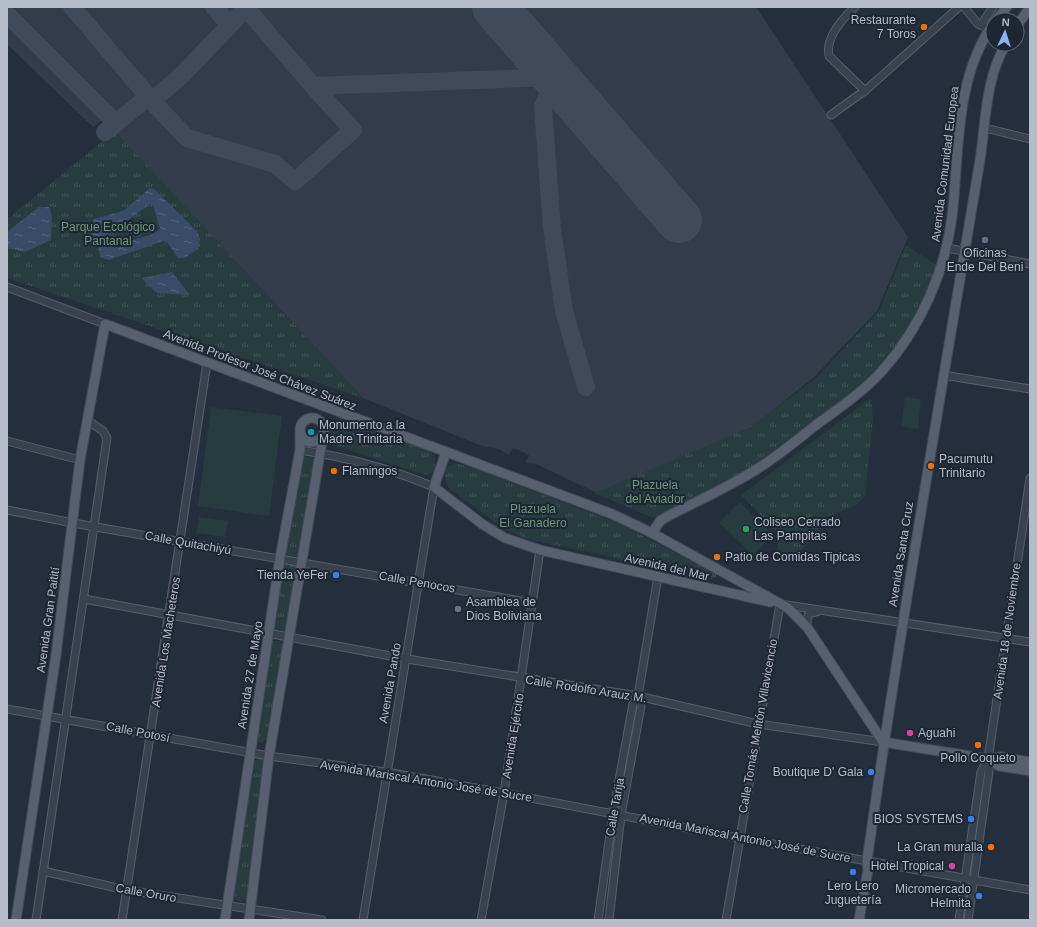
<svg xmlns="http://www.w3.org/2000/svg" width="1037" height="927" viewBox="0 0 1037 927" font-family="Helvetica,sans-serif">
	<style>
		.airport { fill: #323c4b }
		.grass { fill: url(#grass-tufts) }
		.garden { fill: #263c3f }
		.water { fill: url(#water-ripples); fill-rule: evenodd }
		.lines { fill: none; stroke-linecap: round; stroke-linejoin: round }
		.taxiway { stroke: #3f4a5a; stroke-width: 18 }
		.runway { stroke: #3f4a5a; stroke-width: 46 }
		.minor-casing { stroke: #565f6c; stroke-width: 9 }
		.major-casing { stroke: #414a57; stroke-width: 11 }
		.minor { stroke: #38414e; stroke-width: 7 }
		.major { stroke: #56606e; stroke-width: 9 }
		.food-dot { fill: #e8710a; stroke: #1d2633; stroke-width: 1.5 }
		.service-dot { fill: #5c6f8a; stroke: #1d2633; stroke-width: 1.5 }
		.culture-dot { fill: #0f9aa8; stroke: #1d2633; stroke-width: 1.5 }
		.leisure-dot { fill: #2e9e5b; stroke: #1d2633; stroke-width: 1.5 }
		.shop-dot { fill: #3f7fe0; stroke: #1d2633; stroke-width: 1.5 }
		.worship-dot { fill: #6b7280; stroke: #1d2633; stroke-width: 1.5 }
		.hotel-dot { fill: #d1479c; stroke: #1d2633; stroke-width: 1.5 }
		.labels { text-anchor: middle; stroke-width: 4; stroke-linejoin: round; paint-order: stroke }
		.poi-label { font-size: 12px; fill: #b4bcc9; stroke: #1d2633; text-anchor: end }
		.street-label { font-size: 12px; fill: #b4bcc9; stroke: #1d2633 }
		.park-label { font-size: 12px; fill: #6b9a76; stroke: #1d2633 }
	</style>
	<defs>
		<pattern id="grass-tufts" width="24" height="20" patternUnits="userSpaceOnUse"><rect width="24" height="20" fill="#263c3f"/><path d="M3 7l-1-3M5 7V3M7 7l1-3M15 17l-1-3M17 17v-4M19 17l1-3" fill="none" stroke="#435659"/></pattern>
		<pattern id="water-ripples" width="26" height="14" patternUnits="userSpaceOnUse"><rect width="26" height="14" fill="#394c67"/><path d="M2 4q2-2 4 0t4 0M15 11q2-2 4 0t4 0" fill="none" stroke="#53647b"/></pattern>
	</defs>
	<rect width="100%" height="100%" fill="#242f3e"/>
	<!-- airport -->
	<path class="airport" d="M7 7H756L908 237 877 311 813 378 749 429 597 493 536 464 526 463 529 455 516 449 513 448 509 455 499 449 482 446 363 398 115 132 108 136 101 127 106 123 103 120 93 127 7 44Z"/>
	<!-- grass -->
	<g class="grass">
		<path d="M115 131 363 398 7 278V219Z"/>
		<path d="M906 245 936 265C916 344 865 385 802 430 774 450 747 471 717 488 696 499 675 508 654 518L594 493 749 428 815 379 879 311Z"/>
		<path d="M871 398 873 419 865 496 856 505 820 520 821 533 790 559 777 552 779 534 741 495Z"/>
		<path d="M345 416 427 449 435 458 434 472 426 475 336 446C326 434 330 420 345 416Z"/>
		<path d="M299 456 317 458 299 560 283 555Z"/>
		<path d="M455 463 470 467 620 524 712 572 716 574 717 577 711 579 528 539 505 529 452 491C444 483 444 477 446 466Z"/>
		<path d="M282 562 299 565 286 633 271 631Z"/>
		<path d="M274 641H280L284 646 268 738 263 742H257L254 736 270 644Z"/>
		<path d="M260 757 266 760 248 896 246 900 240 902 235 899 234 893 253 762Z"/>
	</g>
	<!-- garden -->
	<g class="garden">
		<path d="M905 397 921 399 918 429 901 427Z"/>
		<path d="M211 407 282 416 269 516 198 506Z"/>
		<path d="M740 502 773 535 753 555 719 523Z"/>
		<path d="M199 517 228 521 225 537 196 533Z"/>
	</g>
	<!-- water -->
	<g class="water">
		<path d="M150 188 154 189 197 231 200 239 198 249 184 258H178L167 242 163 241 109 260 100 257 98 245 88 231 94 219 123 211ZM150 204 153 205 160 229 151 235 120 243 111 235 112 227 124 223Z"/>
		<path d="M39 207H49L52 216 51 240 25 252 7 248V232Z"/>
		<path d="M172 272 190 295 157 293 141 278Z"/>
	</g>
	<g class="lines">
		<!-- taxiway -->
		<g class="taxiway">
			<path d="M72 7 152 101 182 75 246 8"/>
			<path d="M214 7 229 24"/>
			<path d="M245 7 313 86 556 77 543 107 552 228 564 311 586 387"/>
			<path d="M7 14 115 122"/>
			<path d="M152 101 187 138 275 164 295 181 353 130 313 86"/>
			<path d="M105 132 148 97"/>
		</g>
		<!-- runway -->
		<path class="runway" d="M495 7 679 220"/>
		<defs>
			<g id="minor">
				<path d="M855 7C842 19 825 38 829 56L865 91"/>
				<path d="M964 7 978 24 990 29"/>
				<path d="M981 25 993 7"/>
				<path d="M831 115 867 89 959 7"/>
				<path d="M985 128 1030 139"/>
				<path d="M947 248 1030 264"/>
				<path d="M7 287 105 324"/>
				<path d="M943 375 1030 389"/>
				<path d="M7 441 80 460"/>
				<path d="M300 450C346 457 391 469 434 487L363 920"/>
				<path d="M7 510 73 523 532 603"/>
				<path d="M84 599 407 659 638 696 758 724 883 742"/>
				<path d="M807 627V619L809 614 819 611"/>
				<path d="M7 709 269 756 386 772 504 793 739 838 1030 890"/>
				<path d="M43 871 126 890 322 920"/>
				<path d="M36 920 107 438 103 431 87 420"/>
				<path d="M122 920 207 363"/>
				<path d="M481 920 504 793 540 550"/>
				<path d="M598 920 613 813 633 704 638 696"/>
				<path d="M609 920 621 815 641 706 638 696 658 576"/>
				<path d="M726 920 780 604 1030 642"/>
				<path d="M959 920 981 772 988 759"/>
				<path d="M968 920 989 771 988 759 1030 478"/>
			</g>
			<g id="major">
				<path d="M996 20 1007 7"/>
				<path d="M1017 26 1030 7"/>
				<circle cx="312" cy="430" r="12"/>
				<path d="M446 452 434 487 482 524 505 538 540 550 770 602"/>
				<path d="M652 533 660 521 668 516C697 501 729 487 757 469 778 456 797 440 816 425 838 409 863 392 882 371 922 326 947 268 953 208 959 147 956 77 993 24"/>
				<path d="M988 759 999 766 1030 771"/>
				<path d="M16 920 56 655 80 460 105 324 612 514 652 533 788 608 807 627 883 742 988 759 1001 757 1030 762"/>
				<path d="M225 920 280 558 300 450V433"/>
				<path d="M249 920 269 756 323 436"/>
				<path d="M859 920 868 870 867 861C900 627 941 394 980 160 986 122 985 79 1006 44"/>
			</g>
		</defs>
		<!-- minor casing -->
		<use href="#minor" class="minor-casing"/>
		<!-- major casing -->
		<use href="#major" class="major-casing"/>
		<!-- minor -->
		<use href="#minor" class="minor"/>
		<!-- major -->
		<use href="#major" class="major"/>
	</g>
	<!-- markers -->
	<g class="food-dot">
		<circle cx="924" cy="27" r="4"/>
		<circle cx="931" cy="466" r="4"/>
		<circle cx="334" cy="471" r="4"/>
		<circle cx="717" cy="557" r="4"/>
		<circle cx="978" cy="745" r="4"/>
		<circle cx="991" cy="847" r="4"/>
	</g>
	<circle class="service-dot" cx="985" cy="240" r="4"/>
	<circle class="culture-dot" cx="311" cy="432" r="4"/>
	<circle class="leisure-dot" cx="746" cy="529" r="4"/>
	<g class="shop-dot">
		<circle cx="336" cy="575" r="4"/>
		<circle cx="871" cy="772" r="4"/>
		<circle cx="971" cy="819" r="4"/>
		<circle cx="853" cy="872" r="4"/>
		<circle cx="979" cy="896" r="4"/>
	</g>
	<circle class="worship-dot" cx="458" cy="609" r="4"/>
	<g class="hotel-dot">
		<circle cx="910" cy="733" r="4"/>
		<circle cx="952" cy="866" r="4"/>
	</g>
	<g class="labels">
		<!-- poi labels -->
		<g class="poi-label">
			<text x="916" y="24">Restaurante<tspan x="916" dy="14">7 Toros</tspan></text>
			<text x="985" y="257" text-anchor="middle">Oficinas<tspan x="985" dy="14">Ende Del Beni</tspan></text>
			<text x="319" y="429" text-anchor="start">Monumento a la<tspan x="319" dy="14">Madre Trinitaria</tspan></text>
			<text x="939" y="463" text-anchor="start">Pacumutu<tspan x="939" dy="14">Trinitario</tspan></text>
			<text x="342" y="475" text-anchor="start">Flamingos</text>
			<text x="754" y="526" text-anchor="start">Coliseo Cerrado<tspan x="754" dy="14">Las Pampitas</tspan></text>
			<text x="725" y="561" text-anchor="start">Patio de Comidas Tipicas</text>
			<text x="328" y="579">Tienda YeFer</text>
			<text x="466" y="606" text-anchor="start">Asamblea de<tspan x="466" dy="14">Dios Boliviana</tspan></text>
			<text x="918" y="737" text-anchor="start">Aguahi</text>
			<text x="978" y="762" text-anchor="middle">Pollo Coqueto</text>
			<text x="863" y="776">Boutique D' Gala</text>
			<text x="963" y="823">BIOS SYSTEMS</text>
			<text x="983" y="851">La Gran muralla</text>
			<text x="944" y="870">Hotel Tropical</text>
			<text x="853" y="890" text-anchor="middle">Lero Lero<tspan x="853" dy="14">Juguetería</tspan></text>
			<text x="971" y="893">Micromercado<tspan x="971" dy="14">Helmita</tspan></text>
		</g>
		<!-- street labels -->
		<g class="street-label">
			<text transform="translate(945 164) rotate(-83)" y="4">Avenida Comunidad Europea</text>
			<text transform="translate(260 370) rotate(21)" y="4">Avenida Profesor José Chávez Suárez</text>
			<text transform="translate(188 543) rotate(10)" y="4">Calle Quitachiyú</text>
			<text transform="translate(901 554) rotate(-81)" y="4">Avenida Santa Cruz</text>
			<text transform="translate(667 567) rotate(13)" y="4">Avenida del Mar</text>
			<text transform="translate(417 582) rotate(10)" y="4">Calle Penocos</text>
			<text transform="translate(48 620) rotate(-82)" y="4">Avenida Gran Paitití</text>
			<text transform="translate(1007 631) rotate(-82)" y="4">Avenida 18 de Noviembre</text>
			<text transform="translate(166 642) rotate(-81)" y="4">Avenida Los Macheteros</text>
			<text transform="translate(250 675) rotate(-81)" y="4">Avenida 27 de Mayo</text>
			<text transform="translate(390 683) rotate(-80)" y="4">Avenida Pando</text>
			<text transform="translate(586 689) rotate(9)" y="4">Calle Rodolfo Arauz M.</text>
			<text transform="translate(758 726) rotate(-80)" y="4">Calle Tomás Melitón Villavicencio</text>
			<text transform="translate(138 732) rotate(11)" y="4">Calle Potosí</text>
			<text transform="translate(513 736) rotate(-81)" y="4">Avenida Ejército</text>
			<text transform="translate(426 781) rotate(9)" y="4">Avenida Mariscal Antonio José de Sucre</text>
			<text transform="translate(615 807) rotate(-80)" y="4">Calle Tarija</text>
			<text transform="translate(745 838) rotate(11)" y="4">Avenida Mariscal Antonio José de Sucre</text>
			<text transform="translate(146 893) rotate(10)" y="4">Calle Oruro</text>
		</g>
		<!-- park labels -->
		<g class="park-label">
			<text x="108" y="231">Parque Ecológico<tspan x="108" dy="14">Pantanal</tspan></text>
			<text x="655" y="489">Plazuela<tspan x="655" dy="14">del Aviador</tspan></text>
			<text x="533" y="513">Plazuela<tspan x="533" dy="14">El Ganadero</tspan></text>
		</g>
	</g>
	<!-- border -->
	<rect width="1037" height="927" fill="none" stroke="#b4bcc9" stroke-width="16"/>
	<!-- north arrow -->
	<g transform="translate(1005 32) rotate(4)"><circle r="19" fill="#1d2633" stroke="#59626f"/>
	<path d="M0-3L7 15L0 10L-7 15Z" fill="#8ab4f8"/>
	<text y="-6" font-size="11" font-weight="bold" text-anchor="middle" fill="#b4bcc9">N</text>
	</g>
</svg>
